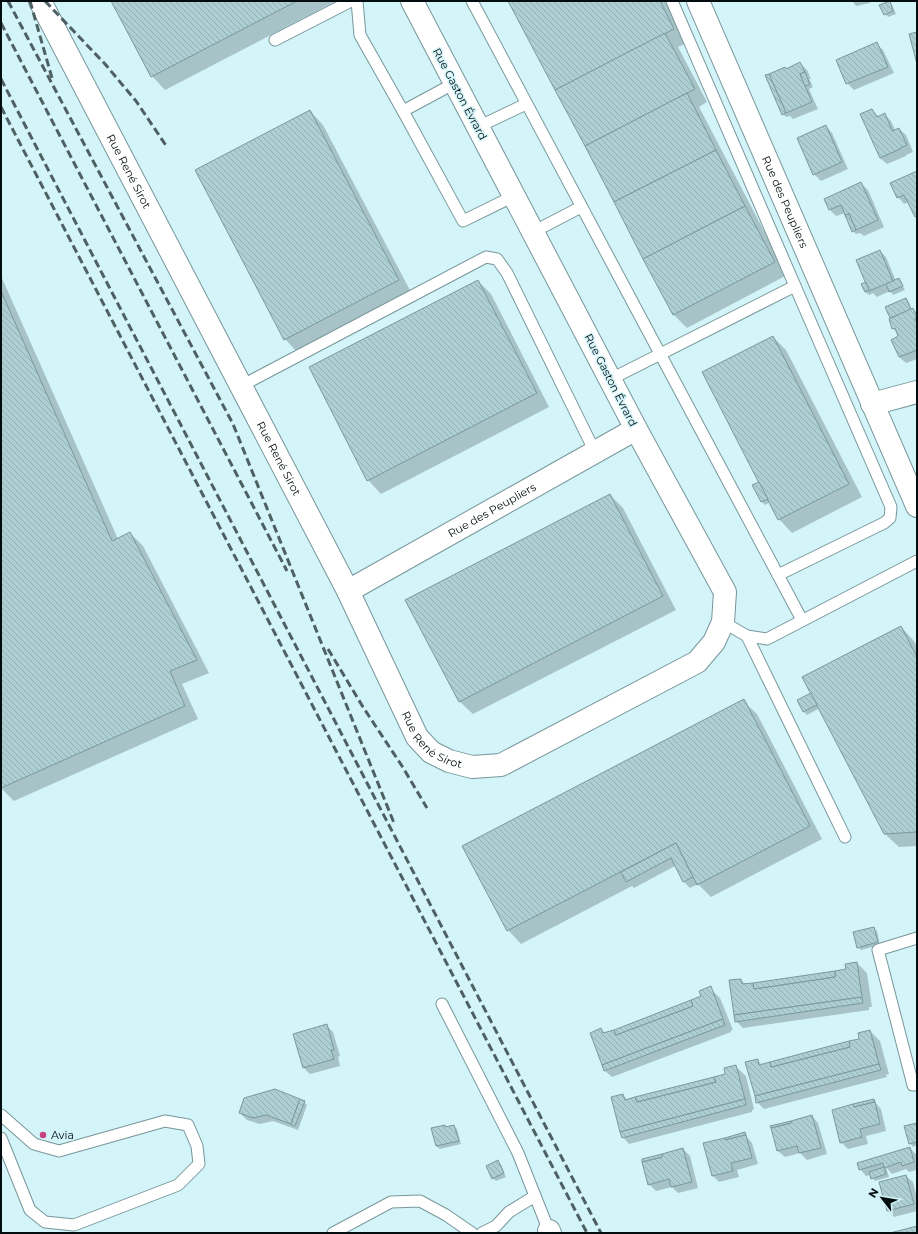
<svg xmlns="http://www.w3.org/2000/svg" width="918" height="1234" viewBox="0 0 918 1234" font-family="Montserrat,sans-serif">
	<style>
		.shadow { fill: #0003 }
		.building { fill: url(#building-back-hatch); stroke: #7a999d }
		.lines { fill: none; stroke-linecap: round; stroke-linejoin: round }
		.service-casing { stroke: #77969a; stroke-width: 13 }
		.minor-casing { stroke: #77969a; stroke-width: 24 }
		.service { stroke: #fff; stroke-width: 11 }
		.minor { stroke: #fff; stroke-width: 22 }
		.rail { stroke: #4e6063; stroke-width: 3; stroke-dasharray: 8 4; stroke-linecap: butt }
		.poi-dot { fill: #c9427f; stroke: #d3f4f9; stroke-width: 1.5 }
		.labels { text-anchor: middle; stroke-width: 3; stroke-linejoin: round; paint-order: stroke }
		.street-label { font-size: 11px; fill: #030d0f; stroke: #d3f4f9 }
		.poi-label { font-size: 11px; fill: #030d0f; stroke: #d3f4f9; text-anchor: start }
	</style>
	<defs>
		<pattern id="building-back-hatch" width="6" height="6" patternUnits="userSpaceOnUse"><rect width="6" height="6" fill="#adced2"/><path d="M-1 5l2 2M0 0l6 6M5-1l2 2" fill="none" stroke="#93b0b3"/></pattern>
	</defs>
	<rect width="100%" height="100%" fill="#d3f4f9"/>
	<!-- shadow -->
	<g class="shadow">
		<path d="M112 1H336L165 90 152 76Z"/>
		<path d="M509 1H665L687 43 678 47 707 102 699 107 787 275 687 328 674 315Z"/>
		<path d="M852 1H870V3L856 6Z"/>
		<path d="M889 2 892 5 896 14 888 17 885 14Z"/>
		<path d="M877 44 883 50 894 73 854 90 847 83Z"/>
		<path d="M800 63 807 70 811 79H809L813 87 809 89 818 109 793 119 790 116 786 117 783 114 786 69Z"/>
		<path d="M872 110 879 117 885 115 891 121 895 130 899 129 906 135 913 152 906 155V156L887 164 880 158Z"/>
		<path d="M310 111 323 125 412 294 298 353 285 339Z"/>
		<path d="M826 126 832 133 848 169 821 181 814 174Z"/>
		<path d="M917 172V218L909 202 904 204 898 197Z"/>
		<path d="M861 183 868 190 884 227 864 236 860 233 856 234 853 231 845 213 836 216 830 210Z"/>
		<path d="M880 251 886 257 896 281 899 279 905 290 893 295 890 291 877 297 873 293 869 295 865 292 867 282Z"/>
		<path d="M1 276 118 539 130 533 143 546 209 673 182 684 198 719 14 801 1 788Z"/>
		<path d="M478 281 491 294 549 407 381 494 368 480Z"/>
		<path d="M906 299 909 302 912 310 917 313V359L906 363 899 357 900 337 893 328 892 319 886 307Z"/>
		<path d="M773 337 786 350 862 497 792 533 779 519 770 502 765 505 762 502 754 486H762Z"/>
		<path d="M610 495 623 508 676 610 473 714 459 701Z"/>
		<path d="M901 627 914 641 917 646V846L899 847 885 834 820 708 807 715 804 712 812 694Z"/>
		<path d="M743 701 757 714 822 839 711 897 698 884 690 888 684 882 675 866 634 888 632 886 521 944 508 930Z"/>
		<path d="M874 928 877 931 880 945 861 950 858 947Z"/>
		<path d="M857 963 867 973 872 1007H869V1010L743 1028 736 1021 741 980 746 985 847 970Z"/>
		<path d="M710 988 720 998 733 1030H731V1032L612 1077 605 1071 591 1033 601 1029 606 1034 702 997Z"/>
		<path d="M327 1026 333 1032 340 1056 338 1057 340 1066 310 1074 304 1068Z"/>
		<path d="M870 1031 880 1041 889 1074 886 1075 887 1077 764 1109 757 1102V1060L762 1065 861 1039Z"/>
		<path d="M735 1066 746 1076 754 1109 752 1110V1112L629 1144 623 1137V1095L627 1100 726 1074Z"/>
		<path d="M873 1100 881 1109 886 1131 866 1136 868 1144 848 1149 841 1142Z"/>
		<path d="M304 1102 307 1105 298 1130 273 1121 260 1124 247 1120 240 1113Z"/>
		<path d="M812 1116 818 1123 827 1154 807 1160 800 1153 785 1157 778 1151Z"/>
		<path d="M917 1124V1145L913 1147 910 1143Z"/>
		<path d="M444 1126 447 1128 454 1126 457 1129 461 1144 440 1149 436 1146Z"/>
		<path d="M744 1134 752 1143 758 1164 737 1170 739 1177 719 1182 713 1176Z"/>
		<path d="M910 1148 916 1154 917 1170 909 1172 906 1169 892 1174 886 1167 889 1177 875 1181 871 1175 866 1176 860 1169Z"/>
		<path d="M683 1149 690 1156 698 1188 678 1193 672 1187 656 1191 649 1184Z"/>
		<path d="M498 1162 501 1165 506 1177 496 1181 493 1178Z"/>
		<path d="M906 1176 913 1182 917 1198V1211L894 1217 888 1211Z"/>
	</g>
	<!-- building -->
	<g class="building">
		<path d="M111 1H297L151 77Z"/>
		<path d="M508 1H660L674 29 555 90Z"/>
		<path d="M890 1 893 11 884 15 879 5Z"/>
		<path d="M917 32V64L909 34Z"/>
		<path d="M665 33 695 89 585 146 555 90Z"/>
		<path d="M877 42 888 67 846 84 836 60Z"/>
		<path d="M800 62 805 72 800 74 812 102 786 113 769 74 785 67 786 69Z"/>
		<path d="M805 72 810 84 805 86 800 74Z"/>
		<path d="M769 74 786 113 782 115 765 75Z"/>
		<path d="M687 93 716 150 614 202 585 146Z"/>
		<path d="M872 109 877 117 885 113 892 131 899 128 907 145 900 148V149L880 158 860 114Z"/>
		<path d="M310 110 399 280 284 340 195 170Z"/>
		<path d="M826 125 842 162 813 175 797 138Z"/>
		<path d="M716 150 745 206 643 259 614 202Z"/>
		<path d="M917 171V216L915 217 904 195 897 198 890 183Z"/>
		<path d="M861 182 878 220 856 230 849 214 845 215 841 205 829 210 824 199Z"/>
		<path d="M745 206 775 262 673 315 643 259Z"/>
		<path d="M849 214 856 230 852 232 845 215Z"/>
		<path d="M880 250 893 281 869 291 856 260Z"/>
		<path d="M899 278 903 286 889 292 886 284Z"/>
		<path d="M478 280 537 393 367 481 309 367Z"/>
		<path d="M866 282 869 290 865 292 861 284Z"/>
		<path d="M1 291 112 541 130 532 197 660 170 671 185 706 1 788Z"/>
		<path d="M906 298 911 310 890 318 885 307Z"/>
		<path d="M913 308 917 316 915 319 917 323V350L899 357 891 340 898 336 895 328 892 329 889 319Z"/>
		<path d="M773 336 849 484 778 520 702 372Z"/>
		<path d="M759 482 768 499 761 502 752 485Z"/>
		<path d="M610 494 663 596 459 702 405 600Z"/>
		<path d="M901 626 917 657V832L884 834 802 677Z"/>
		<path d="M811 693 817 705 803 712 797 700Z"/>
		<path d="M744 699 810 826 697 885 676 843 507 931 462 846Z"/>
		<path d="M676 843 693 877 683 882 671 858 626 882 621 872Z"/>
		<path d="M874 927 878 942 857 948 853 932Z"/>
		<path d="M857 962 862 997 734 1015 729 980 741 979 742 984 753 983 754 989 835 977V971L846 969 845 964Z"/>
		<path d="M835 971V977L754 989 753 983Z"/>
		<path d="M711 986 723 1019 602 1065 590 1033 601 1028 603 1033 614 1030 616 1035 693 1006 691 1000 701 996 699 991Z"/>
		<path d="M862 997 863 1003 735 1022 734 1015Z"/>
		<path d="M691 1000 693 1006 616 1035 614 1030Z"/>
		<path d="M723 1019 725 1025 604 1071 602 1065Z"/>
		<path d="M327 1024 334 1050H331L334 1059 303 1068 293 1034Z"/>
		<path d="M870 1030 879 1064 755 1096 745 1062 758 1059 759 1065 770 1062 771 1067 850 1047 849 1041 859 1039 858 1033Z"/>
		<path d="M849 1041 850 1047 771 1067 770 1062Z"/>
		<path d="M879 1064 881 1070 756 1103 755 1096Z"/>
		<path d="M736 1065 745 1099 620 1132 611 1097 623 1094 625 1100 635 1097 637 1102 716 1082 714 1077 725 1074 724 1068Z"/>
		<path d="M714 1077 716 1082 637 1102 635 1097Z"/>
		<path d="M275 1089 300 1099 291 1124 266 1115 253 1118 239 1113 244 1098Z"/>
		<path d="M300 1099 305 1101 295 1126 291 1124Z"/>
		<path d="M745 1099 746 1105 622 1138 620 1132Z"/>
		<path d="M874 1099 875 1102 854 1107 853 1104Z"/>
		<path d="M875 1102 880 1124 860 1129 862 1137 840 1143 832 1110 853 1104 854 1107Z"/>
		<path d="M812 1115 821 1148 799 1153 797 1146 777 1151 771 1128 791 1123V1121Z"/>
		<path d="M791 1121V1123L771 1128 770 1126Z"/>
		<path d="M917 1123V1142L909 1144 904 1126Z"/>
		<path d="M445 1125V1127L454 1125 459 1141 436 1146 431 1128Z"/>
		<path d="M745 1132 746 1135 725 1140V1138Z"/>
		<path d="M746 1135 752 1158 731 1163 733 1171 712 1176 703 1143 725 1138V1140Z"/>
		<path d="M910 1147 914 1162 902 1166 901 1162 884 1168 883 1163 859 1170 857 1163Z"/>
		<path d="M683 1148 692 1182 671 1187 669 1179 648 1185 642 1162 662 1157V1154Z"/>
		<path d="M662 1154V1157L642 1162V1159Z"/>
		<path d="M498 1160 504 1173 492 1179 486 1166Z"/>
		<path d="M884 1167 886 1174 871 1179 869 1172Z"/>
		<path d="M906 1175 914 1204 887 1211 879 1182Z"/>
		<path d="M917 1226V1233H890Z"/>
	</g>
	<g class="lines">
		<defs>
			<g id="service">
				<path d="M357 1 360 35 403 111 463 221 514 196"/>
				<path d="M472 1 802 620"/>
				<path d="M672 1 795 286"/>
				<path d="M275 40 351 1"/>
				<path d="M403 111 455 83"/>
				<path d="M478 127 526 104"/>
				<path d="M533 232 581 207"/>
				<path d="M611 379 795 286 891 507 890 518 884 523 778 575"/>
				<path d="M241 386 486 257 497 259 507 273 595 452"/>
				<path d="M723 622 747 636 767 639 917 561"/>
				<path d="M747 636 845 837"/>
				<path d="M917 938 878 950 913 1085H917"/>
				<path d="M442 1004 518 1153 549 1231"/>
				<path d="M1 1115 34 1144 59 1151 165 1121 188 1125 197 1146 199 1164 178 1185 74 1225 45 1222 30 1210 1 1138"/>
				<path d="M333 1233 391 1202 420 1201 446 1215 472 1233"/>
				<path d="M482 1233 496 1226 509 1212 535 1196"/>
			</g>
			<g id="minor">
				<path id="s1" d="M40 1 348 591 417 737 431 752 449 761 472 767 501 765 697 662 714 642 723 622 725 592 636 429 412 1"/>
				<path id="s2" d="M698 1 917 506"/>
				<path d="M872 404 917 392"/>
				<path id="s3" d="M348 591 636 429"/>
				<path d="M549 1231 550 1233"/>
			</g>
		</defs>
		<!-- service casing -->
		<use href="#service" class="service-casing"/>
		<!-- minor casing -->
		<use href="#minor" class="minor-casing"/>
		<!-- service -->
		<use href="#service" class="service"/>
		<!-- minor -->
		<use href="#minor" class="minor"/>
		<!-- rail -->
		<g class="rail">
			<path d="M8 1 233 424 394 823"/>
			<path d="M30 1 52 78"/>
			<path d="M45 1 105 64 136 101 167 147"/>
			<path d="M1 23 287 571"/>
			<path d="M1 79 601 1233"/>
			<path d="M1 107 587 1233"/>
			<path d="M328 649 363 707 402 766 427 808"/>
		</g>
	</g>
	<!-- markers -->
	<circle class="poi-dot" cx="43" cy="1135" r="4"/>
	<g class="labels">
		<!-- street labels -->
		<g class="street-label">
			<text transform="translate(460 94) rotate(62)" y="4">Rue Gaston Évrard</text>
			<text dy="4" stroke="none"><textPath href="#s1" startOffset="192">Rue René Sirot</textPath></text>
			<text dy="4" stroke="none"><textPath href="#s2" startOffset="219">Rue des Peupliers</textPath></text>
			<text transform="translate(611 380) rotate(63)" y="4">Rue Gaston Évrard</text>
			<text dy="4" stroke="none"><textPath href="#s1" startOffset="516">Rue René Sirot</textPath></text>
			<text dy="4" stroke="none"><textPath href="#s3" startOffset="165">Rue des Peupliers</textPath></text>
			<text dy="4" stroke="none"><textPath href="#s1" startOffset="840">Rue René Sirot</textPath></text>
		</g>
		<!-- poi labels -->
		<g class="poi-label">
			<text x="51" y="1139">Avia</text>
		</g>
	</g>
	<!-- border -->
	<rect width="918" height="1234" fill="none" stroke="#030d0f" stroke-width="4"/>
	<!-- north arrow -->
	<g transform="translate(882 1198) rotate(301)" stroke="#d3f4f9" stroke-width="3" paint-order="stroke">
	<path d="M0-3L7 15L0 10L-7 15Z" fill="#030d0f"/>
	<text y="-6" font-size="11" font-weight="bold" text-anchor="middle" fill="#030d0f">N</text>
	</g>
</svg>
